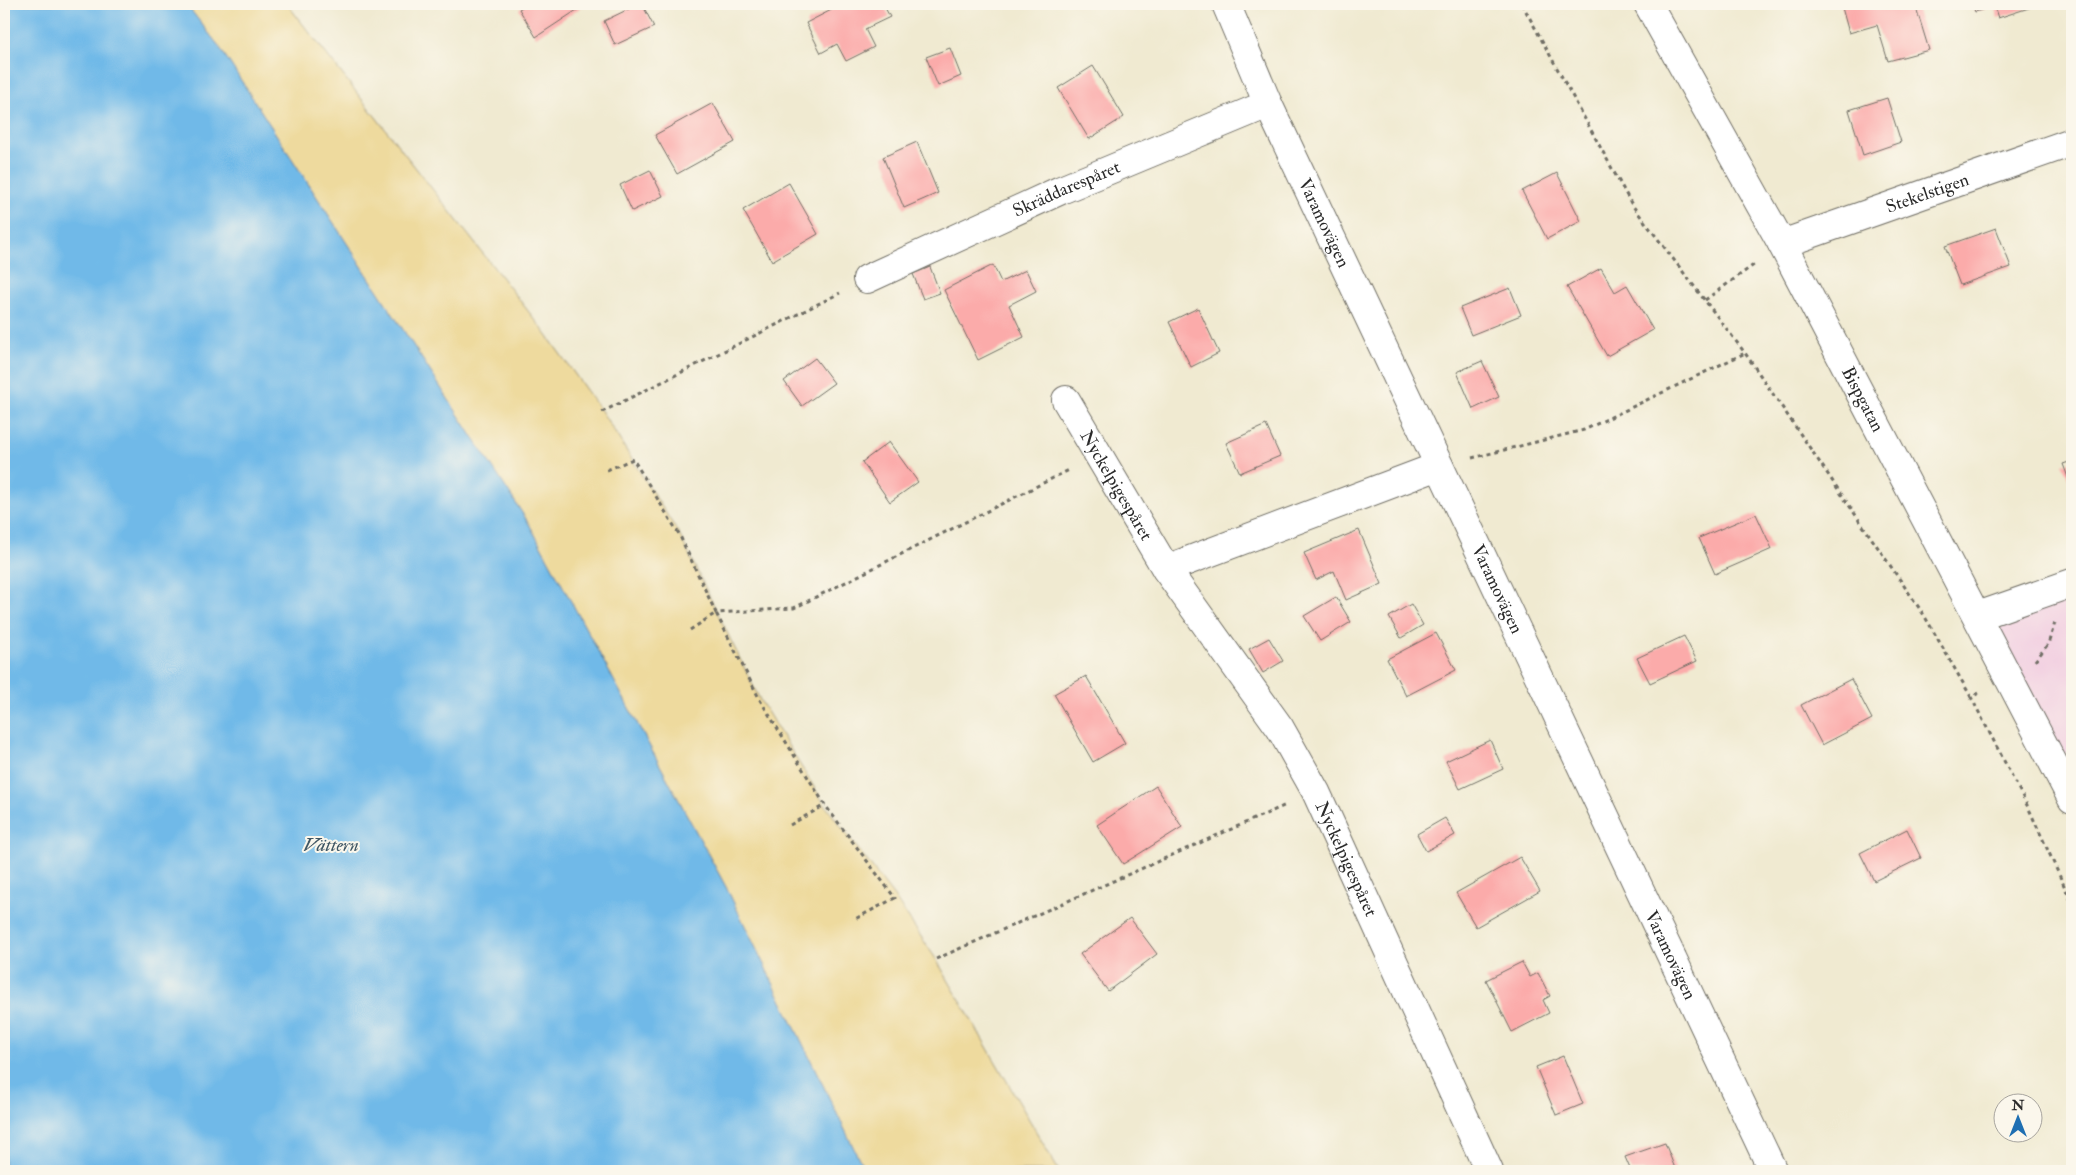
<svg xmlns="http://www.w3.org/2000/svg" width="2076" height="1175" viewBox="0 0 2076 1175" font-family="'IM FELL Double Pica',serif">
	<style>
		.built { fill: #f2cfe1 }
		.sand { fill: #eeda9e; stroke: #8c8264 }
		.water { fill: #6fb9e8; stroke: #4d728a }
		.building { fill: #fbabaa }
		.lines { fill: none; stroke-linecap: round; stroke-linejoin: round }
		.minor-casing { stroke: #706e65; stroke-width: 30 }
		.path { stroke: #706e65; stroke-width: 3; stroke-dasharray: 4 4; stroke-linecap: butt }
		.minor { stroke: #fff; stroke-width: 28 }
		.labels { text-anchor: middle; stroke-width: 4; stroke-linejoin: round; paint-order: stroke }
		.street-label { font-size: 18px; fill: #2b2b2b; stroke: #fbf7ec }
		.water-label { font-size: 19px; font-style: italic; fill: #3f5664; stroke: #fbf7ec }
	</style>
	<rect width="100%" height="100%" fill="#fbf7ec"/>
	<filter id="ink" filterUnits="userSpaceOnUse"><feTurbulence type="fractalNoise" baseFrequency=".02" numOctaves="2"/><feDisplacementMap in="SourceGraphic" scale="10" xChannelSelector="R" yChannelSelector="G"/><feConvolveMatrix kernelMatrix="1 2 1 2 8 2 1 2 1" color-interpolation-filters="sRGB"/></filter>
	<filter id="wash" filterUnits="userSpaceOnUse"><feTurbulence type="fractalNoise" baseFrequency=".0096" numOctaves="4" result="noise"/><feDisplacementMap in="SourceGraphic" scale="20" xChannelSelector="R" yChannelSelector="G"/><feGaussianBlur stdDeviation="1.12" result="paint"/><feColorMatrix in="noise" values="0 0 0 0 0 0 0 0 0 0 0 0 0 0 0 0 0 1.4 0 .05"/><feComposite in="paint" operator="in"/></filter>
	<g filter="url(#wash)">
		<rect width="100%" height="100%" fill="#f0ead1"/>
		<!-- built -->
		<path class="built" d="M2072 581V751L2062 755 1978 616Z"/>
		<!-- sand -->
		<path class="sand" d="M186 4H287L543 330 602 412 679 534 760 700 825 805 895 898 936 959 1059 1171H865L726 887 528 522 218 45Z"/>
		<!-- water -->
		<path class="water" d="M4 4H186L218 45 528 522 726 887 865 1171H4Z"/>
		<g id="blocks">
			<!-- building -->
			<g class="building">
				<path d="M527 4H586L536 37 519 9Z"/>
				<path d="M639 4H642L654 27 615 45 604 21Z"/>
				<path d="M843 4H883L890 17 865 29 874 47 846 61 837 44 821 53 806 23Z"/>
				<path d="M1841 4H1915L1929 50 1888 61 1877 25 1849 33Z"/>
				<path d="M1972 4H2041L1998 18 1994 6 1975 12Z"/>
				<path d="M950 48 961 76 938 86 926 57Z"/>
				<path d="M1093 66 1124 117 1089 139 1058 88Z"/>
				<path d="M1887 98 1901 142 1863 155 1849 110Z"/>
				<path d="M713 103 735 142 677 174 655 135Z"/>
				<path d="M917 142 938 193 904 208 883 157Z"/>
				<path d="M650 170 663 196 632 211 620 185Z"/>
				<path d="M1557 173 1581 221 1547 239 1522 191Z"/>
				<path d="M789 183 818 234 772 261 743 210Z"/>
				<path d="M1996 228 2011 267 1960 285 1945 246Z"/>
				<path d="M993 265 1001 282 1026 270 1036 291 1009 305 1024 337 978 360 944 290Z"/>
				<path d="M930 267 940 293 923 299 913 274Z"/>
				<path d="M1601 268 1615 292 1627 285 1653 330 1607 356 1567 287Z"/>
				<path d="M1510 288 1521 315 1471 335 1460 308Z"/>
				<path d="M1198 308 1219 353 1191 367 1169 322Z"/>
				<path d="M815 358 834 383 802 406 784 381Z"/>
				<path d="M1482 361 1499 397 1473 409 1457 372Z"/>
				<path d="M1266 425 1280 456 1240 473 1226 443Z"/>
				<path d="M889 442 918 482 890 502 862 462Z"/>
				<path d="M2072 461V488L2063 464Z"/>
				<path d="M1756 514 1772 549 1715 574 1699 538Z"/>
				<path d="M1359 530 1382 584 1346 600 1334 571 1316 580 1304 553Z"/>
				<path d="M1336 597 1351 622 1320 641 1304 616Z"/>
				<path d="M1411 604 1423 625 1401 638 1389 617Z"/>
				<path d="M1436 633 1456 670 1406 696 1387 659Z"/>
				<path d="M1684 636 1697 661 1650 683 1637 658Z"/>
				<path d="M1269 638 1283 661 1263 673 1249 649Z"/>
				<path d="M1086 676 1125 743 1093 762 1054 694Z"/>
				<path d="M1851 679 1872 719 1822 745 1801 705Z"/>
				<path d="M1490 740 1503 769 1460 789 1446 761Z"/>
				<path d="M1156 786 1182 827 1123 864 1097 825Z"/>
				<path d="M1445 818 1455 835 1426 851 1417 834Z"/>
				<path d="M1907 829 1921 858 1874 881 1860 853Z"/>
				<path d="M1520 857 1540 891 1476 927 1456 893Z"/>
				<path d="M1130 918 1157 954 1108 991 1080 954Z"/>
				<path d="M1522 962 1530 977 1538 973 1550 996 1543 1000 1549 1013 1512 1032 1486 980Z"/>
				<path d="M1563 1056 1583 1104 1556 1115 1536 1067Z"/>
				<path d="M1665 1143 1676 1171H1631L1625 1157Z"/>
			</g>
		</g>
	</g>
	<g filter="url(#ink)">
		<use href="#blocks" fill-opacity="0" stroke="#706e65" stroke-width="1"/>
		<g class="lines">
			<defs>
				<g id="minor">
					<path id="s1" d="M1226 4 1268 104 1773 1171"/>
					<path id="s2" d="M1648 4 1782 244 2072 799"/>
					<path id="s3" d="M1782 244 2072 142"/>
					<path id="s4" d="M867 279 1061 190 1268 104"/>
					<path id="s5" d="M1066 400 1166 569 1280 728 1316 792 1489 1171"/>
					<path d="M1166 569 1439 466"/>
					<path d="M1978 616 2072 583"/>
				</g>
			</defs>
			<!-- minor casing -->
			<use href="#minor" class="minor-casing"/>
			<!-- path -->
			<g class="path">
				<path d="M1522 4 1632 205 1745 353 1924 615 1971 697"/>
				<path d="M1705 300 1755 264"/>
				<path d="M602 412 840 293"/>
				<path d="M1472 458 1584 430 1745 353"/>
				<path d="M607 470 633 459 679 534 716 613 794 608 1071 469"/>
				<path d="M690 630 716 613 760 700 825 805 895 898 855 919"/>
				<path d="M2035 661 2048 644 2055 623"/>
				<path d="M1979 693 1971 697 2029 809 2072 903"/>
				<path d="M790 825 825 805"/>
				<path d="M936 959 1286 805"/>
			</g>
			<!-- minor -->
			<use href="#minor" class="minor"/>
		</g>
	</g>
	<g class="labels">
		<!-- street labels -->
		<g class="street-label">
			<text dy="6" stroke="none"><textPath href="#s4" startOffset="219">Skräddarespåret</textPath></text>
			<text dy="6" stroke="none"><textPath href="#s3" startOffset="154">Stekelstigen</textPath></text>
			<text dy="6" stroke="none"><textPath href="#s1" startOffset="240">Varamovägen</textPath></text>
			<text dy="6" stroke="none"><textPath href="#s2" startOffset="450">Bispgatan</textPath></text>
			<text dy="6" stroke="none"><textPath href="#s5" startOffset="99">Nyckelpigespåret</textPath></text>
			<text dy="6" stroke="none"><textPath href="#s1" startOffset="645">Varamovägen</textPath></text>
			<text dy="6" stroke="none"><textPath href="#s5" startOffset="539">Nyckelpigespåret</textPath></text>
			<text dy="6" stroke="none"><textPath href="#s1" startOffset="1050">Varamovägen</textPath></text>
		</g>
		<!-- water labels -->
		<g class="water-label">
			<text x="331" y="851">Vättern</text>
		</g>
	</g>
	<!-- margin -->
	<rect width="2076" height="1175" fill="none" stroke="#fbf7ec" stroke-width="20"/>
	<!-- north arrow -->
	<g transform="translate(2018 1118)"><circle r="24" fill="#fbf7ec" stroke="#a8a59f"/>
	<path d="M0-4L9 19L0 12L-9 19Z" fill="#1f6fb2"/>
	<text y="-8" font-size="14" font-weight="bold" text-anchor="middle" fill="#2b2b2b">N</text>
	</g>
</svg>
